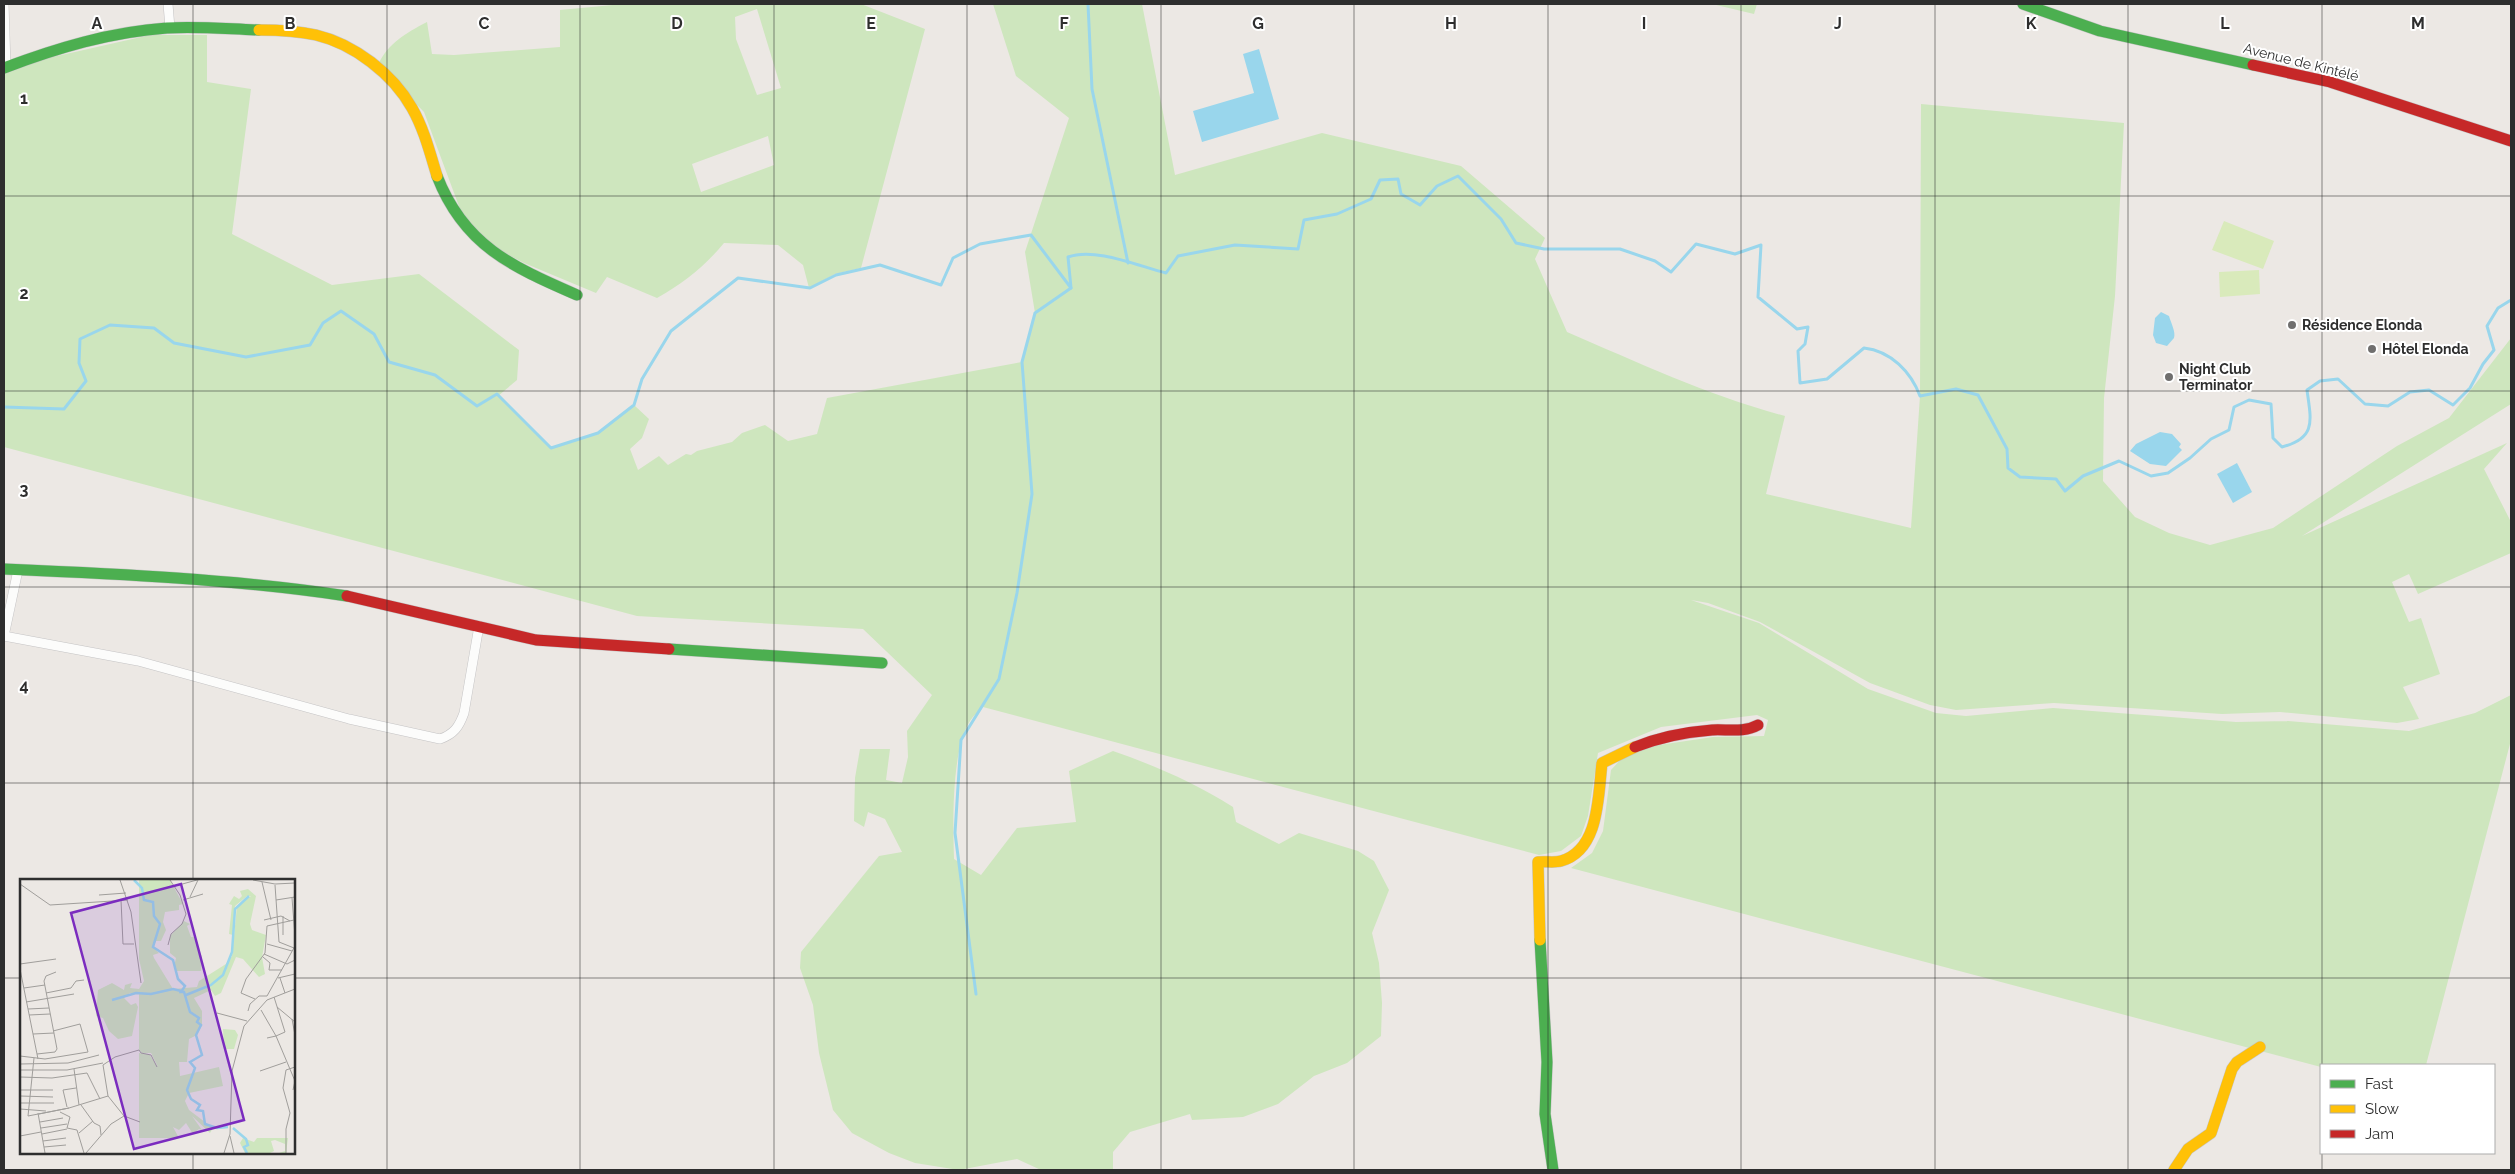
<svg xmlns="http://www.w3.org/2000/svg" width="2515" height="1174" viewBox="0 0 2515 1174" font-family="Raleway,sans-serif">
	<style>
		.green { fill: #cee6be; fill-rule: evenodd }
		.pitch { fill: #d9eabb }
		.water { fill: #99d6ec }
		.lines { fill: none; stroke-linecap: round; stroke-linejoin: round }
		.stream { stroke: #99d6ec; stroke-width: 3 }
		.street-casing { stroke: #c5c4c5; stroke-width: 10 }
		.fast-casing { stroke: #c5c4c5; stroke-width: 12 }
		.slow-casing { stroke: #c5c4c5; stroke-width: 12 }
		.jam-casing { stroke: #c5c4c5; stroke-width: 12 }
		.street { stroke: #fcfcfb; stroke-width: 9 }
		.fast { stroke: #4caf50; stroke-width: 11 }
		.slow { stroke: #ffc107; stroke-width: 11 }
		.jam { stroke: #c62828; stroke-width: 11 }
		.grid { fill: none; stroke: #2e2e2e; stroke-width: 1; stroke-opacity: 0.55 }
		.poi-dot { fill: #706f6e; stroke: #fff; stroke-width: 2 }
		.labels { text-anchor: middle; stroke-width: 4; stroke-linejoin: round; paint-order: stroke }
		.street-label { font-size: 14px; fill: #2e2e2e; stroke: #fff }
		.poi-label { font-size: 14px; font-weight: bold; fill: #2e2e2e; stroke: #fff; text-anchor: start }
		.inset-river { fill: none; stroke: #99d6ec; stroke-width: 2.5 }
		.inset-road { fill: none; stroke: #a09e9b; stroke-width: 1 }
		.view { fill: #7b2cbf; fill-opacity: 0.15; stroke: #7b2cbf; stroke-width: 2.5 }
		.inset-edge { fill: none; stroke: #2e2e2e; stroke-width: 2.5 }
		.grid-label { font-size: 16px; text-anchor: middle; font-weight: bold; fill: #2e2e2e; stroke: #fff; stroke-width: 4; stroke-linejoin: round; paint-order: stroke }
	</style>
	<rect width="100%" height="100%" fill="#ece8e4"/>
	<!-- green -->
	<g class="green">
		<path d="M623 4H861L925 29 861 268 835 274 809 288 803 265 778 245 724 243C704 267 684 283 657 298L607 277 596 293 524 263 493 247 474 228 460 209 424 112 378 65C388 43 406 33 427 22L432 54 454 55 560 47V10ZM757 9 781 88 757 95 736 39 735 17ZM768 136 774 165 701 192 692 164Z"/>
		<path d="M993 4H1142L1175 175 1322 133 1461 166 1545 238 1535 259 1567 332C1639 363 1710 396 1785 416L1766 494 1911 528 1920 396 1921 104 2124 123 2115 296 2104 398 2103 481 2135 517 2169 533 2210 545 2273 528 2397 446 2449 418 2511 338V404L2302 536 2507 443 2484 469 2511 522V553L2418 594 2409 574 2392 582 2409 622 2421 618 2440 674 2403 687 2419 719 2397 723 2280 712 2222 714 2054 703 1956 710 1930 705 1870 683 1760 622 1708 603 1691 600 1759 623 1868 689 1936 713 1966 716 2053 708 2236 722 2288 721 2409 731 2475 713 2511 695V740L2426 1065 2321 1067 1571 868 1592 853 1603 831 1611 770 1622 758 1652 746 1713 737 1764 736 1768 720 1757 715 1661 727 1598 753 1588 816 1581 836 1561 851 1539 855 983 707C979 711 973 716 970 721 951 751 953 823 954 859L981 875 1017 828 1076 822 1069 771 1113 751C1156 766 1195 783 1233 807L1236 822 1279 844 1299 833 1358 851 1374 861 1389 890 1372 933 1379 963 1382 1003 1381 1036 1347 1063 1314 1076 1278 1104 1243 1117 1192 1120 1190 1114 1130 1132 1113 1152V1170H1041L1017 1159 959 1170 915 1163 889 1153 852 1133 833 1110 819 1053 813 1005 800 968 801 952 879 856 902 852 885 819 868 812 864 827 854 821 855 778 860 749H890L886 780 902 783 908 757 907 731 932 695 863 629 637 616 4 447V68L150 35H207V82L251 89 232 234 332 285 419 274 519 350 517 380 498 396 551 448 598 434 634 405 649 419 642 438 630 449 638 470 659 456 668 465 686 454 691 455 697 451 732 442 742 433 765 425 788 441 817 434 827 398 1022 362 1035 313 1025 252 1069 118 1016 76Z"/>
		<path d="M1712 4H1757L1754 14Z"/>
	</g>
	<!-- pitch -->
	<g class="pitch">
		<path d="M2224 221 2274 241 2263 269 2212 250Z"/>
		<path d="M2259 270 2260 294 2220 297 2219 272Z"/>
	</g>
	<!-- water -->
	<g class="water">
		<path d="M1259 49 1279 119 1202 142 1193 111 1254 93 1243 54Z"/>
		<path d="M2161 312 2169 316C2171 323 2176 332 2174 338L2167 346 2156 343 2153 335 2155 318Z"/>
		<path d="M2160 432 2172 434 2181 444 2179 447 2182 450 2166 466 2150 464 2130 451 2136 444Z"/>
		<path d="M2237 463 2252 492 2233 503 2217 474Z"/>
	</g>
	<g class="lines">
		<!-- stream -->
		<g class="stream">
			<path d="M1088 4 1092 89 1128 263"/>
			<path d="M4 407 64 409 86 381 79 363 80 339 110 325 154 328 174 343 246 357 310 345 323 323 341 311 374 334 389 362 435 375 477 406 497 394 551 448 598 433 634 405 642 379 671 331 738 278 810 288 836 275 880 265 941 285 953 258 980 244 1031 235 1071 288 1068 257C1095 247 1138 266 1166 273L1178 256 1235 245 1298 249 1304 220 1337 214 1371 199 1380 180 1398 179 1401 194 1420 205 1437 186 1458 176 1501 219 1516 243 1544 249H1620L1655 261 1671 272 1696 244 1735 254 1761 245 1758 297 1797 329 1808 327 1805 344 1798 351 1800 383 1827 379 1864 348C1891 351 1911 372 1920 396L1956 389 1978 395 2007 449 2008 468 2020 477 2056 479 2065 491 2083 476 2119 461 2151 476 2168 473 2190 458 2211 439 2229 430 2234 407 2249 400 2271 404 2273 438 2282 447C2317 438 2311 420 2307 390L2320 381 2338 379 2365 404 2388 406 2410 392 2429 390 2453 405 2470 388 2483 364 2494 350 2487 326 2498 308 2511 300"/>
			<path d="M976 994 955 833 961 740 999 679 1017 593 1032 494 1022 362 1035 313 1071 288"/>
		</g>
		<defs>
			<g id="street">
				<path d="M4 4 6 67"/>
				<path d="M168 4 170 28"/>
				<path d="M4 636 138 661 349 719 440 739C454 734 459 727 464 713L479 626"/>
				<path d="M4 636 18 570"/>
			</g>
			<g id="fast">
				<path d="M2023 4 2100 31 2253 65"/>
				<path d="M4 68C57 48 110 32 167 28 197 26 228 29 259 30"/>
				<path d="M437 176C464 246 513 267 577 295"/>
				<path d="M4 569C119 574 234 579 347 596"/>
				<path d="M669 649 882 663"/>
				<path d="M1540 940 1547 1062 1545 1114 1553 1170"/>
			</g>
			<g id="slow">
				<path d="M259 30C278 30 298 31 316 35 354 44 393 74 412 108 424 129 430 153 437 176"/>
				<path d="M1540 940 1538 862C1545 861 1554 863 1561 861 1600 850 1598 795 1602 763L1635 747"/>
				<path d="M2174 1170 2188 1149 2211 1133 2232 1069 2237 1062 2260 1047"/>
			</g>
			<g id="jam">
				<path d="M2253 65 2330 82 2511 141"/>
				<path d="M347 596 536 640 669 649"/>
				<path d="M1635 747C1660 737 1686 732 1712 730 1727 729 1744 733 1758 725"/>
			</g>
		</defs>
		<!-- street casing -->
		<use href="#street" class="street-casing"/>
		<!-- fast casing -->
		<use href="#fast" class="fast-casing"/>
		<!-- slow casing -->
		<use href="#slow" class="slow-casing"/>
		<!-- jam casing -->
		<use href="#jam" class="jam-casing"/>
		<!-- street -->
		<use href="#street" class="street"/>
		<!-- fast -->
		<use href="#fast" class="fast"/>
		<!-- slow -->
		<use href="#slow" class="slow"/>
		<!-- jam -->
		<use href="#jam" class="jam"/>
	</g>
	<!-- grid -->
	<path class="grid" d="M193 4V880M387 4V1170M580 4V1170M774 4V1170M967 4V1170M1161 4V1170M1354 4V1170M1548 4V1170M1741 4V1170M1935 4V1170M2128 4V1170M2322 4V1065M4 196H2511M4 391H2511M4 587H2511M4 783H2511M4 978H21M294 978H2511M193 1153V1170M2322 1153V1170"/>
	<!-- markers -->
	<g class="poi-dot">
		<circle cx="2292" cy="325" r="5"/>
		<circle cx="2372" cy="349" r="5"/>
		<circle cx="2169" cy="377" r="5"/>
	</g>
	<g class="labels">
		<!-- street labels -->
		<g class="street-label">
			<text transform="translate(2301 62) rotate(14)" y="5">Avenue de Kintélé</text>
		</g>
		<!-- poi labels -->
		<g class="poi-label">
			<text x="2302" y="330">Résidence Elonda</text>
			<text x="2382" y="354">Hôtel Elonda</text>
			<text x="2179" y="374">Night Club<tspan x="2179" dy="16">Terminator</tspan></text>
		</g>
	</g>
	<!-- overview -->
	<g transform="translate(20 879)">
		<rect width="275" height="275" fill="#ece8e4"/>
		<path d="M119 1H150L163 25 159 26V31L145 33 143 43 146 51 141 62H136L133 68 139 74 133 76 134 79 153 110 177 108 179 102 206 85 212 77 217 27 231 17H227L215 27 213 56 209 55 212 26 209 25 214 17 219 20 222 17 220 12 228 10 236 17 230 45 232 51 246 56 242 78 245 95 239 98 223 80 216 78 201 114 195 117 191 111 174 119 182 132V146L177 156 169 160 167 183H159L160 197 199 188 203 207 169 214 165 222 169 231 193 249 190 254 172 237 182 251 179 250 173 255 166 244 159 251 153 248 159 259H119V174L129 175 138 188 131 174H122L119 171V115L110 114 104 119 111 126 116 124 118 128 112 157 98 160 89 152 83 139 76 137 78 111 92 104 104 111 105 106 112 104 110 109 119 110 124 102 119 80ZM164 42 170 45 167 47 171 58H174L182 78 181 92H157L154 88 156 79 150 74V57ZM203 150 215 151 218 156 214 170H204ZM223 259 234 263 237 259H268L266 274H259L265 272V265L255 261 251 262 254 272 250 274H225L220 264Z" fill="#cee6be"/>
		<path class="inset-river" d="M114 1 122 9 124 21 133 23 134 37 140 45 133 68 153 81 158 100 165 107 161 113H164L170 133 179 139 177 143 181 146 176 156 182 176 170 183 175 189 167 211 171 220 180 226 177 231 183 232 185 245 197 249 208 248M166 116 191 106 203 96 212 73 215 30 229 17M92 121 116 114 131 115 153 110 161 112M213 249 226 260 228 266 224 268 227 274"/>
		<path class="inset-road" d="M100 1 111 33 121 104M233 1 255 5 275 4M242 3 251 41M0 5 30 26 108 21M255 6 259 63 274 69M155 7 177 1M79 16 106 14M170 18 178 1M272 19 275 57M101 21 103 65H114M163 21 183 15M256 21 275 18M263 37V56M244 41 261 37 270 42M247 65 272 72M148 66 151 55 162 45 166 35 160 16 150 1M244 75 267 85 275 81M243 78 250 84 249 91H262M0 85 36 80M0 90 18 180M258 99 275 95M260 99 265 114M4 109 25 106M26 114 51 109 56 102 64 101M254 118 265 153 256 157 275 202 273 211M235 120 221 114 226 100 245 74 247 47 274 41M6 123 54 115M257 128 275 143M8 130 29 129M241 131 256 157 247 159M228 132 230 125 239 117H247L275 67M197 134 227 142M9 136 30 135M272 140 275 156M13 155 34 154M17 175 35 173 37 170 24 102 26 97 36 93M0 177 25 180 68 173 60 145 33 152M14 179 8 237 49 229 88 217 83 186 95 178 119 171 121 174 131 176 137 188M0 185 48 184 79 176M54 190 59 226M0 191H47L83 184M240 192 266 183M0 198 32 199 67 194 80 220M0 211H33M0 217 33 218M0 224H34M61 226 74 244 80 247 81 256M47 228 43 211 56 209M0 230 26 232M40 233 50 238 47 249 57 251 64 274M18 234 25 274M19 235 49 229M104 237 120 243M20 243 43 239M21 249 47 245M59 254 73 242M22 255 47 250M0 257 21 253M210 257 214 274M23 262 46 259M24 268 46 266M66 274 91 245 104 237 88 217M204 274 210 255 212 192 224 147 247 121 275 110M266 274V250L270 234 263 209 266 191 275 188"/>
		<path class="view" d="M161 5 224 241 114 270 51 34Z"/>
		<rect width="275" height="275" class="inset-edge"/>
	</g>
	<g class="grid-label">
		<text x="97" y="29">A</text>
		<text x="290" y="29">B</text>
		<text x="484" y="29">C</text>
		<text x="677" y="29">D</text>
		<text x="871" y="29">E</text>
		<text x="1064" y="29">F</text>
		<text x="1258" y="29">G</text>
		<text x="1451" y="29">H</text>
		<text x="1644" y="29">I</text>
		<text x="1838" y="29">J</text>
		<text x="2031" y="29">K</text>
		<text x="2225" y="29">L</text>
		<text x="2418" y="29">M</text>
		<text x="24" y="104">1</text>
		<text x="24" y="299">2</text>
		<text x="24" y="495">3</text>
		<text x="24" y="691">4</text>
	</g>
	<!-- border -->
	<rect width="2515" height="1174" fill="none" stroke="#2e2e2e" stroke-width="10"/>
	<!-- legend -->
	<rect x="2320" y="1064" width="175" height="90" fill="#ffffff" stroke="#ababab"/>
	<rect x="2330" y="1080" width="25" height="8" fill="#4caf50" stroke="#ababab"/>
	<text x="2365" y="1089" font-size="15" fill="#2e2e2e">Fast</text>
	<rect x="2330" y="1105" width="25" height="8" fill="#ffc107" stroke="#ababab"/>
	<text x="2365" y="1114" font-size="15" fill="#2e2e2e">Slow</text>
	<rect x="2330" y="1130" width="25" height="8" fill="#c62828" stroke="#ababab"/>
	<text x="2365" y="1139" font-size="15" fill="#2e2e2e">Jam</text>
</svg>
